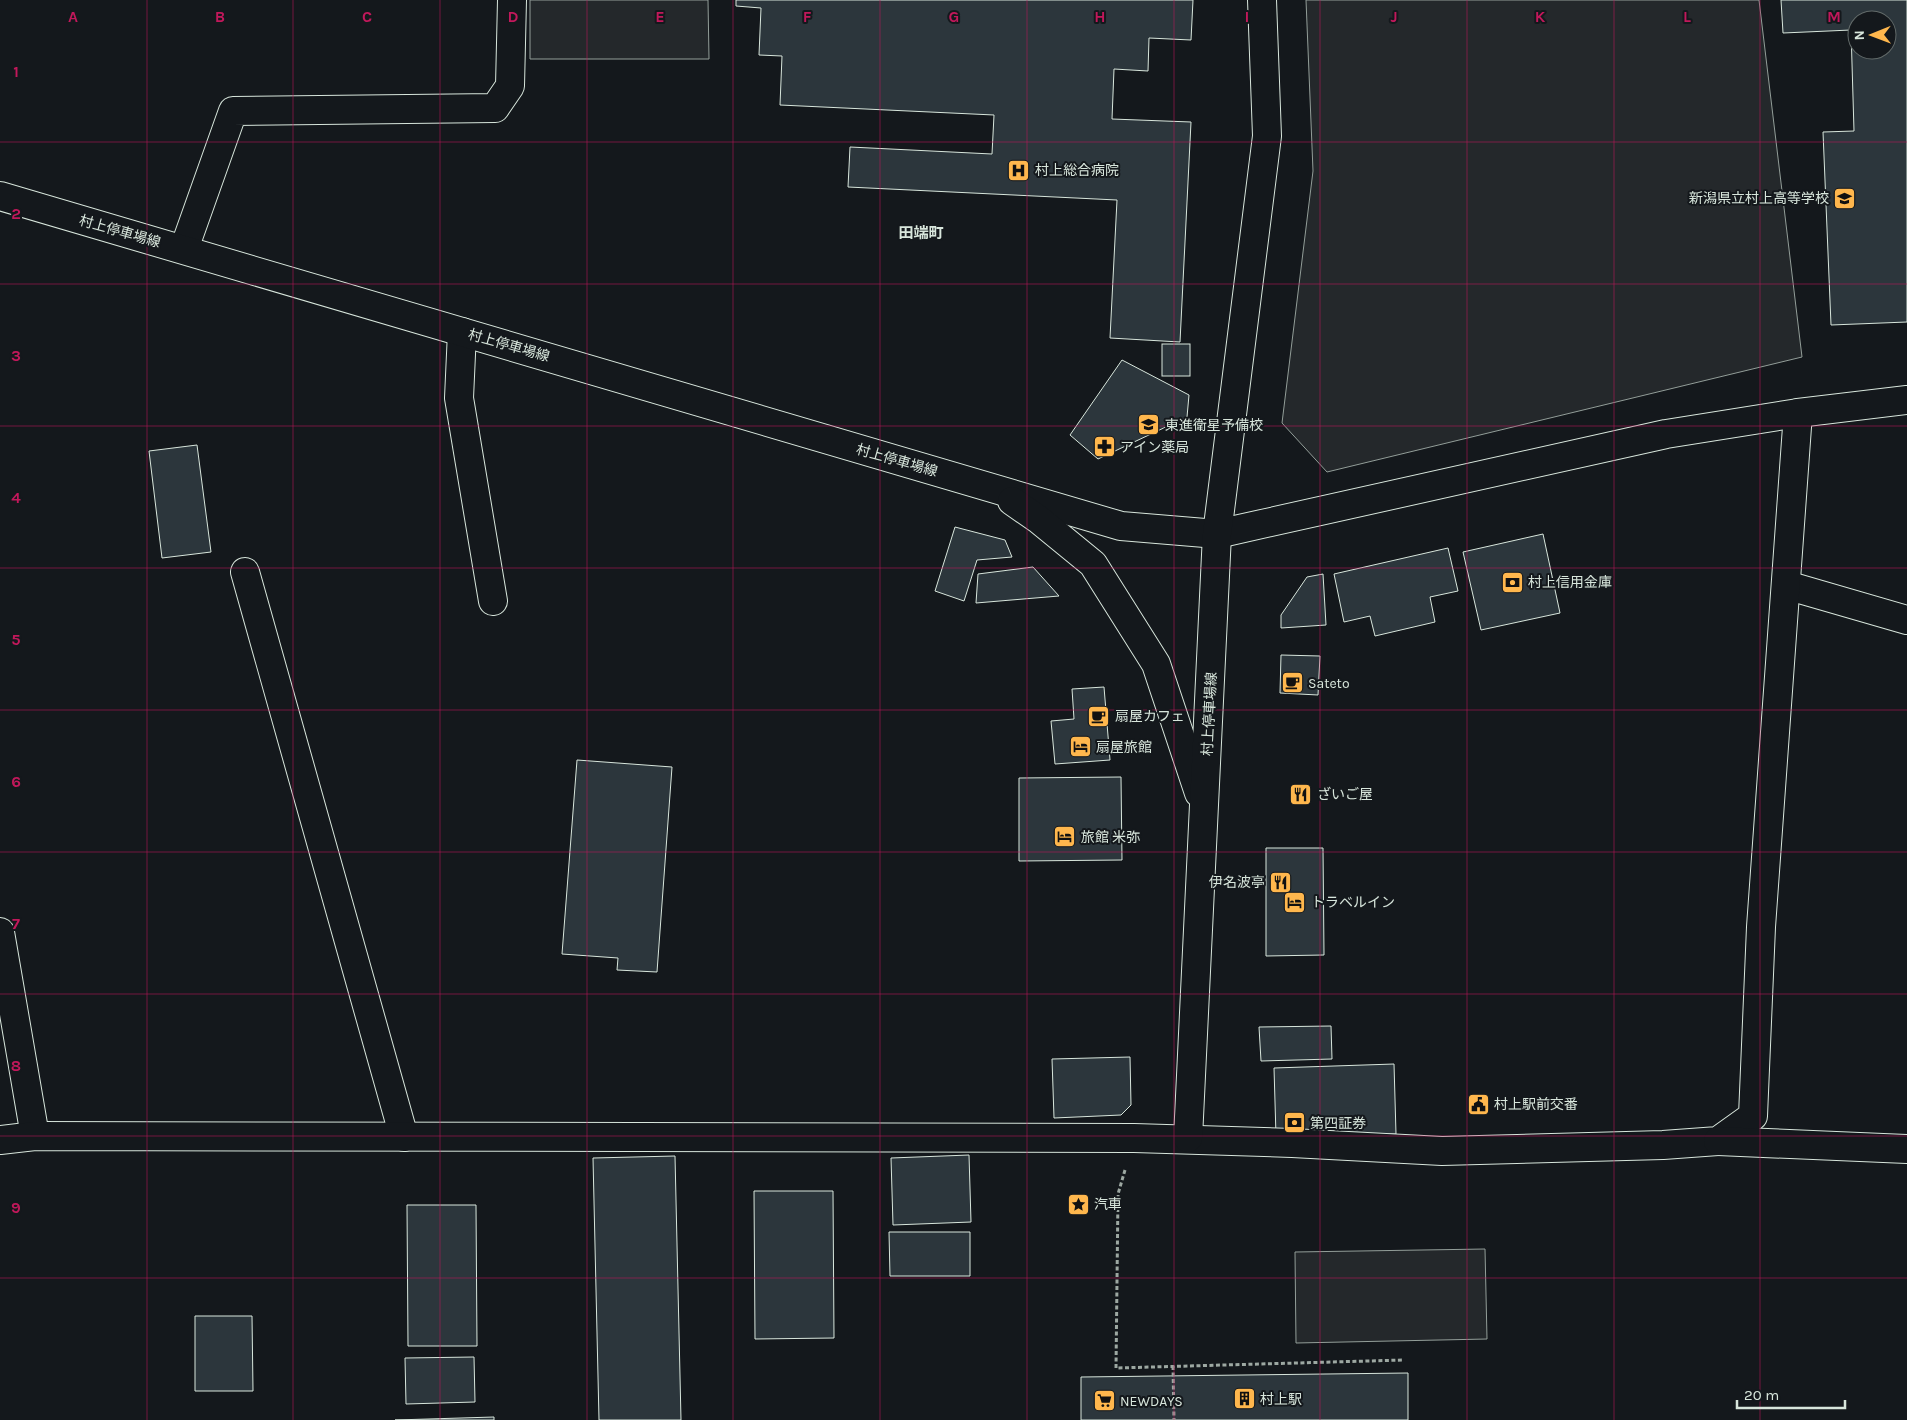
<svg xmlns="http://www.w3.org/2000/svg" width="1907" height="1420" viewBox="0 0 1907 1420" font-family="Karla,'Noto Sans JP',sans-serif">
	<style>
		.parking { fill: #24282b; stroke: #939e99 }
		.building { fill: #2c363c; stroke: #d8e6dc; fill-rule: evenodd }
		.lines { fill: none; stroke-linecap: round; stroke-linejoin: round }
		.street-casing { stroke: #d8e6dc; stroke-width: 30 }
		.secondary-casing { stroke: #d8e6dc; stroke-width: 30 }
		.path { stroke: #9da8a2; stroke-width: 3; stroke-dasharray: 4 2.5; stroke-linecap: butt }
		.street { stroke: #14181c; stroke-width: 28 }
		.secondary { stroke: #14181c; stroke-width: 28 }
		.grid { fill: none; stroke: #c2185b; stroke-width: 1; stroke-opacity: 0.55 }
		.labels { text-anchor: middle; stroke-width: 4; stroke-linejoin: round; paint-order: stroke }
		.poi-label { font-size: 14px; fill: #d8e6dc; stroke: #14181c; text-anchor: start }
		.street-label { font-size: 14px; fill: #d8e6dc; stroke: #14181c }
		.neighbourhood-label { font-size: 15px; font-weight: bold; fill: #d8e6dc; stroke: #14181c }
		.grid-label { font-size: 16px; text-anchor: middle; font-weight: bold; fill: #c2185b; stroke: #14181c; stroke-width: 4; stroke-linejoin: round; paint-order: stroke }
	</style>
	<rect width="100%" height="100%" fill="#14181c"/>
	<!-- parking -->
	<g class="parking">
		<path d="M530 0H708L709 59H530Z"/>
		<path d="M1306 0H1759L1802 357 1327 472 1282 423 1313 171Z"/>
		<path d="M1485 1249 1487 1339 1296 1343 1295 1252Z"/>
	</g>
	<!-- building -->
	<g class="building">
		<path d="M736 0H1193L1191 40 1149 38 1148 71 1114 69 1112 119 1191 122 1180 342 1110 338 1117 200 848 187 850 147 992 154 994 115 780 105 782 56 759 55 761 8 736 6Z"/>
		<path d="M1781 0H1907V322L1831 325 1823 132 1854 131 1851 30 1783 33ZM1857 20H1887V50H1857Z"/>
		<rect x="1162" y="344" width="28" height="32"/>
		<path d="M1122 360 1189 395 1187 417 1098 459 1070 435Z"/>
		<path d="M197 445 211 552 162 558 149 451Z"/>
		<path d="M955 527 1005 540 1012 557 977 560 964 601 935 591Z"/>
		<path d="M1543 534 1560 613 1481 630 1463 552Z"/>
		<path d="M1448 548 1458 591 1430 597 1435 622 1375 636 1370 616 1344 622 1334 574Z"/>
		<path d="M1033 567 1059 596 976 603 978 574Z"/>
		<path d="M1323 574 1326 625 1281 628V615L1307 577Z"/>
		<path d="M1281 655 1320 656 1318 695 1280 693Z"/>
		<path d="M1104 687 1110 760 1055 764 1051 721 1074 719 1072 689Z"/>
		<path d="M577 760 672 767 657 972 617 970 618 958 562 954Z"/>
		<path d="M1121 777 1122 860 1019 861V778Z"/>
		<path d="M1266 848H1323L1324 955 1266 956Z"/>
		<path d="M1331 1026 1332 1059 1261 1061 1259 1027Z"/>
		<path d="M1130 1057 1131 1105 1121 1115 1054 1118 1052 1059Z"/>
		<path d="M1394 1064 1396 1134 1276 1136 1274 1068Z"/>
		<path d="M969 1155 971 1222 893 1225 891 1158Z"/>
		<path d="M675 1156 681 1420H599L593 1158Z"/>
		<path d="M754 1191H833L834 1338 755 1339Z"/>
		<path d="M407 1205H476L477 1346H408Z"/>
		<path d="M889 1232H970V1276H890Z"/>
		<path d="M195 1316H252L253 1391H195Z"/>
		<path d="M474 1357 475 1402 406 1404 405 1358Z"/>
		<path d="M1408 1373V1420H1081V1377Z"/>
		<path d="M494 1417V1420H395Z"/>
	</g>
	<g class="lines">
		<defs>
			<g id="street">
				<path d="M184 249 233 111 495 108 510 86 512 0"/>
				<path d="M462 332 459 398 493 601"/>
				<path d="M245 572 404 1137"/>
				<path d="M1786 585 1907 620"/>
				<path d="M0 932 35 1136"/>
				<path d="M0 1140 35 1136 1134 1138 1292 1143 1442 1151 1663 1145 1718 1141 1753 1116 1761 927 1798 413"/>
				<path d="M1718 1141 1907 1149"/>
			</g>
			<g id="secondary">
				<path d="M0 196 1121 526 1217 534 1666 434 1798 413 1907 400"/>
				<path d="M1012 501 1038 519 1093 564 1156 664 1199 793"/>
				<path d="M1188 1138 1217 534 1267 136 1262 0"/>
			</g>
		</defs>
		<!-- street casing -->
		<use href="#street" class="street-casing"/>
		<!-- secondary casing -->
		<use href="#secondary" class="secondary-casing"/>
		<!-- path -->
		<g class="path">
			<path d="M1125 1170 1118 1194 1116 1368 1404 1360"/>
			<path d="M1173 1366 1174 1420"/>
		</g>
		<!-- street -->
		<use href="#street" class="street"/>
		<!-- secondary -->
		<use href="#secondary" class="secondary"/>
	</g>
	<!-- grid -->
	<path class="grid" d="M147 0V1420M293 0V1420M440 0V1420M587 0V1420M733 0V1420M880 0V1420M1027 0V1420M1174 0V1420M1320 0V1420M1467 0V1420M1614 0V1420M1760 0V1420M0 142H1907M0 284H1907M0 426H1907M0 568H1907M0 710H1907M0 852H1907M0 994H1907M0 1136H1907M0 1278H1907"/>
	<!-- icons -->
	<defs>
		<symbol id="hospital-square" viewBox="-11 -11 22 22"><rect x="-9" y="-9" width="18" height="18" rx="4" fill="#ffb74d" stroke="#14181c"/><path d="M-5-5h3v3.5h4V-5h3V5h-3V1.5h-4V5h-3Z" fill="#111"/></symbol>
		<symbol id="school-square" viewBox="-11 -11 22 22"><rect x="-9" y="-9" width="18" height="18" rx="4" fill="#ffb74d" stroke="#14181c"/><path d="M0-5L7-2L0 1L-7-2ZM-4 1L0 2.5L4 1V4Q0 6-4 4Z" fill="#111"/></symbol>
		<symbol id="pharmacy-square" viewBox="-11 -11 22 22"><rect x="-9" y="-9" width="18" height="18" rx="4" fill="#ffb74d" stroke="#14181c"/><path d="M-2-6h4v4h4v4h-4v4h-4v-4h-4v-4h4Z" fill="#111"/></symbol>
		<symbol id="bank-square" viewBox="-11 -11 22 22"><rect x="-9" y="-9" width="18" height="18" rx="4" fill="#ffb74d" stroke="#14181c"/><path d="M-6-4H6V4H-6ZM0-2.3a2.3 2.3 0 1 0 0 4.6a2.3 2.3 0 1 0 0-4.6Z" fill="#111"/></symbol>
		<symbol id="cafe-square" viewBox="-11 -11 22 22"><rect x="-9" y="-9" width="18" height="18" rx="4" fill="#ffb74d" stroke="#14181c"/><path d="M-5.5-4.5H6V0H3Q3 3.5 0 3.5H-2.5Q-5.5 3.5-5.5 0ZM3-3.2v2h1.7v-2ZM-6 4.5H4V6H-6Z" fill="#111"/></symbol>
		<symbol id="hotel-square" viewBox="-11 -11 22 22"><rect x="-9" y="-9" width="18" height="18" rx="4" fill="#ffb74d" stroke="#14181c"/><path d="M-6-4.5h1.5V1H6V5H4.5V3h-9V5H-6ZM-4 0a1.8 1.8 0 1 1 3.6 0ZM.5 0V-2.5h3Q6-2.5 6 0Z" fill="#111"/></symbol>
		<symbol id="restaurant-square" viewBox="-11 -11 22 22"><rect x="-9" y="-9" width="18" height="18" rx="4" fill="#ffb74d" stroke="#14181c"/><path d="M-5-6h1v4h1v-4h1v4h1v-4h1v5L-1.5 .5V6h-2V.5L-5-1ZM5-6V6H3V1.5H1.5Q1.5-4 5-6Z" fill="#111"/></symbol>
		<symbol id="civic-square" viewBox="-11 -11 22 22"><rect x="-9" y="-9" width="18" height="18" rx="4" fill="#ffb74d" stroke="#14181c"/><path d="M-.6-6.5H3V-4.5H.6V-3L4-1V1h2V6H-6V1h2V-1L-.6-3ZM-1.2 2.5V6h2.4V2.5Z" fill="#111"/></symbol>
		<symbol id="sight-square" viewBox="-11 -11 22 22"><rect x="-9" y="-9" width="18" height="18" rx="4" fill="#ffb74d" stroke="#14181c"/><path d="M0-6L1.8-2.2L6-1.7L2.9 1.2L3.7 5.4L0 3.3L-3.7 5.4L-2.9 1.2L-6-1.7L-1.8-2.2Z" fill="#111"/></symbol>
		<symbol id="building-square" viewBox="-11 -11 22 22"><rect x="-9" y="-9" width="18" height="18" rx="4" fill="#ffb74d" stroke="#14181c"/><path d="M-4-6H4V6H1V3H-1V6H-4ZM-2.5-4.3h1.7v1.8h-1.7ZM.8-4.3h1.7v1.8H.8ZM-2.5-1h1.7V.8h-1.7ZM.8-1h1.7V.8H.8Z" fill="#111"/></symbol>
		<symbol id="supermarket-square" viewBox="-11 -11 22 22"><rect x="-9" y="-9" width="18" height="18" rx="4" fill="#ffb74d" stroke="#14181c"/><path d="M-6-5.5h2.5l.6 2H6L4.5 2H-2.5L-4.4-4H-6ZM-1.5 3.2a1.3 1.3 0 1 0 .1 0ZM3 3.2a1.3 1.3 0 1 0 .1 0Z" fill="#111"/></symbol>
	</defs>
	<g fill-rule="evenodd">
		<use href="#hospital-square" x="1006" y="158" width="25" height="25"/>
		<use href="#school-square" x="1832" y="186" width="25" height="25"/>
		<use href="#school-square" x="1136" y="412" width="25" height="25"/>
		<use href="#pharmacy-square" x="1092" y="434" width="25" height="25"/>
		<use href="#bank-square" x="1500" y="570" width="25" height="25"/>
		<use href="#cafe-square" x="1280" y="670" width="25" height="25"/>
		<use href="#cafe-square" x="1086" y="704" width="25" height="25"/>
		<use href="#hotel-square" x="1068" y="734" width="25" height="25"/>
		<use href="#restaurant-square" x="1288" y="782" width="25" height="25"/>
		<use href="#hotel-square" x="1052" y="824" width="25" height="25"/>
		<use href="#restaurant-square" x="1268" y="870" width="25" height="25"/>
		<use href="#hotel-square" x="1282" y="890" width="25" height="25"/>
		<use href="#civic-square" x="1466" y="1092" width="25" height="25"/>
		<use href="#bank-square" x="1282" y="1110" width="25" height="25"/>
		<use href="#sight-square" x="1066" y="1192" width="25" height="25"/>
		<use href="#building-square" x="1232" y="1386" width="25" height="25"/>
		<use href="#supermarket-square" x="1092" y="1388" width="25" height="25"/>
	</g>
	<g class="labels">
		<!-- poi labels -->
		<g class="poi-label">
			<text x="1035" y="175">村上総合病院</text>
			<text x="1829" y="203" text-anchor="end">新潟県立村上高等学校</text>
			<text x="1165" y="430">東進衛星予備校</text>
			<text x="1120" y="452">アイン薬局</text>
			<text x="1528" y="587">村上信用金庫</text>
			<text x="1308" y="688">Sateto</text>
			<text x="1115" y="721">扇屋カフェ</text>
			<text x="1096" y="752">扇屋旅館</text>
			<text x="1317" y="799">ざいご屋</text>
			<text x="1081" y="842">旅館 米弥</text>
			<text x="1265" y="887" text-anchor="end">伊名波亭</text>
			<text x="1311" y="907">トラベルイン</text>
			<text x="1494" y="1109">村上駅前交番</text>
			<text x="1310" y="1128">第四証券</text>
			<text x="1094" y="1209">汽車</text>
			<text x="1260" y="1404">村上駅</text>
			<text x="1120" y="1406">NEWDAYS</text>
		</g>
		<!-- street labels -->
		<g class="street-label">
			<text transform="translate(120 231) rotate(16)" y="5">村上停車場線</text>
			<text transform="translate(509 345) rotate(16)" y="5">村上停車場線</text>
			<text transform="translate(897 460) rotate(16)" y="5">村上停車場線</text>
			<text transform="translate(1209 714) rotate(-87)" y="5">村上停車場線</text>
		</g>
		<!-- neighbourhood labels -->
		<g class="neighbourhood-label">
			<text x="921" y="238">田端町</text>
		</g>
	</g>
	<g class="grid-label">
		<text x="73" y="22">A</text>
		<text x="220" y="22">B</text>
		<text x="367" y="22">C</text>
		<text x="513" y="22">D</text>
		<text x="660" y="22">E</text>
		<text x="807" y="22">F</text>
		<text x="954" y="22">G</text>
		<text x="1100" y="22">H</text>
		<text x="1247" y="22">I</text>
		<text x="1394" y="22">J</text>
		<text x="1540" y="22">K</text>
		<text x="1687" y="22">L</text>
		<text x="1834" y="22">M</text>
		<text x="16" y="77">1</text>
		<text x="16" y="219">2</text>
		<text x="16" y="361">3</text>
		<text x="16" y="503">4</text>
		<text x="16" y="645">5</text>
		<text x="16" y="787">6</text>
		<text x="16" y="929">7</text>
		<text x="16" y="1071">8</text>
		<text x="16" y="1213">9</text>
	</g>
	<!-- north arrow -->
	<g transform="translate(1872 35) rotate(269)"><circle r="24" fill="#14181c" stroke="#626a69"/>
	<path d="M0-4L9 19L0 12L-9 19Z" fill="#ffb74d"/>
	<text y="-8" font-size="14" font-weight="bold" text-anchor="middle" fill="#d8e6dc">N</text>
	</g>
	<!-- scale -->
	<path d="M1737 1400v8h108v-8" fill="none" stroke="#d8e6dc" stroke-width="2.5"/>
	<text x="1744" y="1400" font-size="15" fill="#d8e6dc" stroke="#14181c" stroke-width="4" paint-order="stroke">20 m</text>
</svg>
